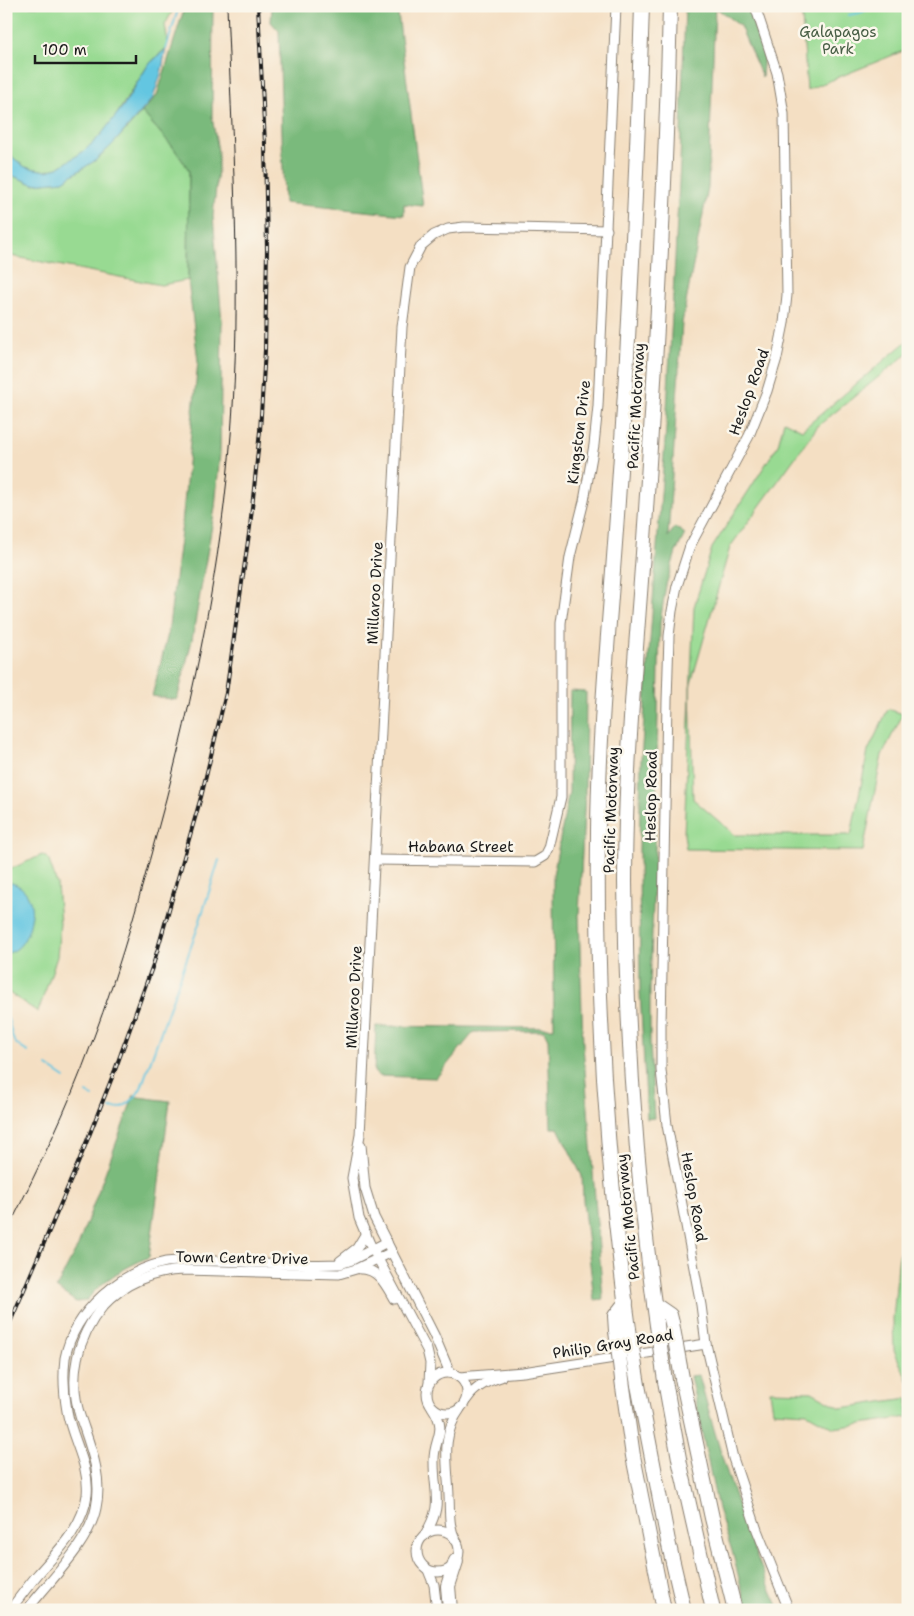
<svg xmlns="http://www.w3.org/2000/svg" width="914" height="1616" viewBox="0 0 914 1616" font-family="'Shantell Sans',sans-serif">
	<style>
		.green { fill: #98da92; stroke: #5a7b57 }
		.forest { fill: #7aba7c; stroke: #4b6b4c }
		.water { fill: #63c6e1; stroke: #40717e }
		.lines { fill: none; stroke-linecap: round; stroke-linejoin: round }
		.stream { stroke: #63c6e1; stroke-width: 2 }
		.tertiary-casing { stroke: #887e70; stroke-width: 11 }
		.motorway-casing { stroke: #887e70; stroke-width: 16 }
		.tertiary { stroke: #fff; stroke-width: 9 }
		.motorway { stroke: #fff; stroke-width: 14 }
		.tram { stroke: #1c1c1c; stroke-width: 1 }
		.rail-casing { stroke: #1c1c1c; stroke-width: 4 }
		.rail { stroke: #fbf7ec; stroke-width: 2; stroke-dasharray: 5.5; stroke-linecap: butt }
		.motorway-bridge-casing { stroke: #887e70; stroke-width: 16; stroke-linecap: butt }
		.motorway-bridge { stroke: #fff; stroke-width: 14 }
		.labels { text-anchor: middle; stroke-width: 5; stroke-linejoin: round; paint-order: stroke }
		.park-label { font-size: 15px; fill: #475e45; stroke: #fbf7ec }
		.street-label { font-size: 15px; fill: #1c1c1c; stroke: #fbf7ec }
	</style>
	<rect width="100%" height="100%" fill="#fbf7ec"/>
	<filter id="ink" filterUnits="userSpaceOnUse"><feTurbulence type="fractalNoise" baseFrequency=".02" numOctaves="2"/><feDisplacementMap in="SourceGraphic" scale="10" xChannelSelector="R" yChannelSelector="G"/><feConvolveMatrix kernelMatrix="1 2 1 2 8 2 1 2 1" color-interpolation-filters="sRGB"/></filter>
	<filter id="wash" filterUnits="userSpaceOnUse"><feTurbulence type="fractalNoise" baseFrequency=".0096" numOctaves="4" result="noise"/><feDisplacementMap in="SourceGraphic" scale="20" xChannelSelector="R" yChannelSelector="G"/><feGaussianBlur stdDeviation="1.12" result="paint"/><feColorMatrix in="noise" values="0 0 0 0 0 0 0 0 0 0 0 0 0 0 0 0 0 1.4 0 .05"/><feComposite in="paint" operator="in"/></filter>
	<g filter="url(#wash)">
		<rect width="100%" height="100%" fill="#f4dfc3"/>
		<!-- green -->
		<g class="green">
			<path d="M6 6H175L165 25 168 43 166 48 148 65 115 117 100 136 84 151 58 168 46 171 25 167 6 152Z"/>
			<path d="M798 6H908V49L807 90 802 17Z"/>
			<path d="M142 112 173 147 189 170 188 280 161 285 6 255V173L33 184 63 181 96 160 113 144Z"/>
			<path d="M908 340V353L818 426 730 547 690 687 693 799 735 835H851L868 751 888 709 903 714 882 755 863 851 686 849 684 834 694 607 712 548 778 445 784 421 802 430Z"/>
			<path d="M42 855 48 858 57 884 60 923 57 957 38 1012 6 991V871Z"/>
			<path d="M908 1241V1382L894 1350 893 1319 899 1254Z"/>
			<path d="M770 1391 812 1392 841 1408 908 1398V1417L834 1428 807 1413 773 1411Z"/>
		</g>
		<!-- forest -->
		<g class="forest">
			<path d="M185 6H213L212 117 218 151V169L213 216 222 322 220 453 215 508 192 640 177 700 152 696 168 634 182 524 198 361 188 280 189 170 173 147 142 112 157 95Z"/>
			<path d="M272 6H397L423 206 404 204V215L284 203 279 31 271 22Z"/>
			<path d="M685 6H747L764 53 762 77 740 26 715 7 708 188 682 323 668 537 675 527 685 534 676 552 666 585 660 623 655 848 650 989V1042L654 1118 647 1119 640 992 639 849 641 759 666 428 680 163Z"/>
			<path d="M570 691 586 692 585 791 579 915 583 1045 603 1299 594 1300 583 1200 582 1176 558 1128H551L548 1039 544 1031 474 1032 436 1078 379 1076 374 1072 376 1026 554 1028 553 875 569 792Z"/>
			<path d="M134 1095 138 1097 170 1101 149 1257C124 1268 102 1280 86 1301L76 1302 56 1288 78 1246Z"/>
			<path d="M699 1375C720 1454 745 1536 780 1610H747L732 1551 718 1509 690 1376Z"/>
		</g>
		<!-- water -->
		<g class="water">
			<path d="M166 49 161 74 153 98 113 144 96 160 63 181 33 184 6 173V152L25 167 46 171 58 168 84 151 100 136 124 105 148 65Z"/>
			<path d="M6 882C48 886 31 953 6 953Z"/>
		</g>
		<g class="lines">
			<!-- stream -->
			<g class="stream">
				<path d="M886 6H889"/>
				<path d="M848 15 860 13 873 6"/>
				<path d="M166 49 179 6"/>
				<path d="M6 1015C16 1035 5 1039 28 1052"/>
				<path d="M47 1066 65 1078"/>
				<path d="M87 1093 93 1097"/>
				<path d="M109 1108C124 1111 134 1100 141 1088L198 927 219 860"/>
			</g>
		</g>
	</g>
	<g filter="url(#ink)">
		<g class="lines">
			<defs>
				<g id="tertiary">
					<path d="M755 6 777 73 784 114 787 295 784 323 777 358 767 391 749 436 690 546 677 586 672 611 669 636 667 701 661 1024V1070L667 1125 701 1305 706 1344 733 1458 757 1530 789 1610"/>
					<path d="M375 860 535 862 545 856 549 848 561 797V623L570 557 584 501 594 445 598 406 616 6"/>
					<path d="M361 1145 365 1188 374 1217 434 1335 450 1373"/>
					<path d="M340 1261 357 1248 366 1233"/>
					<path d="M360 1269C378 1268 386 1285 394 1299"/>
					<circle cx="447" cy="1393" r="20"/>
					<path d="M459 1377 523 1372 706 1344"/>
					<path d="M429 1383 430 1363 427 1350 370 1244 359 1218 352 1178 360 1135 402 327 410 267 421 246 434 235 448 229 464 227 607 230"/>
					<path d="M467 1399C475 1387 487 1381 501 1377"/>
					<circle cx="438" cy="1551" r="21"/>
					<path d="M424 1536C444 1505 434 1495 434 1462 433 1438 449 1432 432 1407"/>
					<path d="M456 1541C448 1526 450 1512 449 1496 448 1465 440 1436 460 1409"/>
					<path d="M428 1570 434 1585 437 1610"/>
					<path d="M10 1610C19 1598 28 1586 38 1574 58 1551 83 1527 87 1495 90 1465 72 1440 67 1411 64 1394 63 1375 65 1358 74 1311 121 1271 166 1262 182 1260 199 1261 215 1261 257 1262 299 1266 340 1264L352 1260 387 1242"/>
					<path d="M27 1610C49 1581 89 1544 96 1508 103 1475 90 1446 80 1416 68 1377 77 1337 103 1306 124 1283 153 1271 184 1270L339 1274 356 1269 392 1252"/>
				</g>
				<g id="motorway">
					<path d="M654 1304 670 1315 672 1323"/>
					<path d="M657 1325C636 1178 626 1030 625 882 625 757 638 634 646 510 657 342 666 174 670 6"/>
					<path d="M629 1329C606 1164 596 998 598 831 599 716 612 601 619 485 630 326 637 166 642 6"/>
					<path d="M616 1331 615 1316 626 1302"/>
					<path d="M682 1378 712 1518 735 1610"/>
					<path d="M665 1381 680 1464 713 1610"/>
					<path d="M638 1385 668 1541 684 1610"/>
					<path d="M623 1387 633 1456 664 1610"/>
					<path d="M450 1610 448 1586 456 1561"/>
				</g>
			</defs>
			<!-- tertiary casing -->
			<use href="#tertiary" class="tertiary-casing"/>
			<!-- motorway casing -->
			<use href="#motorway" class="motorway-casing"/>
			<!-- tertiary -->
			<use href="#tertiary" class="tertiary"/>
			<!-- motorway -->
			<use href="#motorway" class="motorway"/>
			<!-- tram -->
			<path class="tram" d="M6 1233C37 1171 68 1108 92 1042 122 963 144 881 166 799 200 668 225 541 233 406 241 273 232 139 227 6"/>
			<defs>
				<path id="rail" d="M6 1332 79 1161 115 1070 154 962 201 797 226 693 250 527 260 431 265 350 267 250 265 144 258 6"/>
			</defs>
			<!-- rail casing -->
			<use href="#rail" class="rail-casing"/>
			<!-- rail -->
			<use href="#rail" class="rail"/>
			<defs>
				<g id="motorway-bridge">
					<path d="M672 1323 682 1378"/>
					<path d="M657 1325 665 1381"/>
					<path d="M629 1329 638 1385"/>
					<path d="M616 1331 623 1387"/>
				</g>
			</defs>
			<!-- motorway-bridge casing -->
			<use href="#motorway-bridge" class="motorway-bridge-casing"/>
			<!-- motorway-bridge -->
			<use href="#motorway-bridge" class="motorway-bridge"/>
		</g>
	</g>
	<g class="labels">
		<!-- park labels -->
		<g class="park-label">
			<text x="838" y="37">Galapagos<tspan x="838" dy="17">Park</tspan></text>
		</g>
		<!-- street labels -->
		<g class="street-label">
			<text transform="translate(749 392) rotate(-70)" y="5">Heslop Road</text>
			<text transform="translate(636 406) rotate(-87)" y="5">Pacific Motorway</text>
			<text transform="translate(579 432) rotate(-83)" y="5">Kingston Drive</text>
			<text transform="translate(375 593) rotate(-87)" y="5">Millaroo Drive</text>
			<text transform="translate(651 796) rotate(-89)" y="5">Heslop Road</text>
			<text transform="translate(611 810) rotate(-88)" y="5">Pacific Motorway</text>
			<text x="461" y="852">Habana Street</text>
			<text transform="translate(354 997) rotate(-87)" y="5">Millaroo Drive</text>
			<text transform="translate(694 1197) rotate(80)" y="5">Heslop Road</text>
			<text transform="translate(628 1217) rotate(-96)" y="5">Pacific Motorway</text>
			<text transform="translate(242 1258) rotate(1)" y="5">Town Centre Drive</text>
			<text transform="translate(613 1344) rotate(-9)" y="5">Philip Gray Road</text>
		</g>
	</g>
	<!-- margin -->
	<rect width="914" height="1616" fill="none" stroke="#fbf7ec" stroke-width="25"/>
	<!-- scale -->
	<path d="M35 55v8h101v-8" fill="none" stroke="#1c1c1c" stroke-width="2.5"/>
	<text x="42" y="55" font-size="15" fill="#1c1c1c" stroke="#fbf7ec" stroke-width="4" paint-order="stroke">100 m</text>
</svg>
